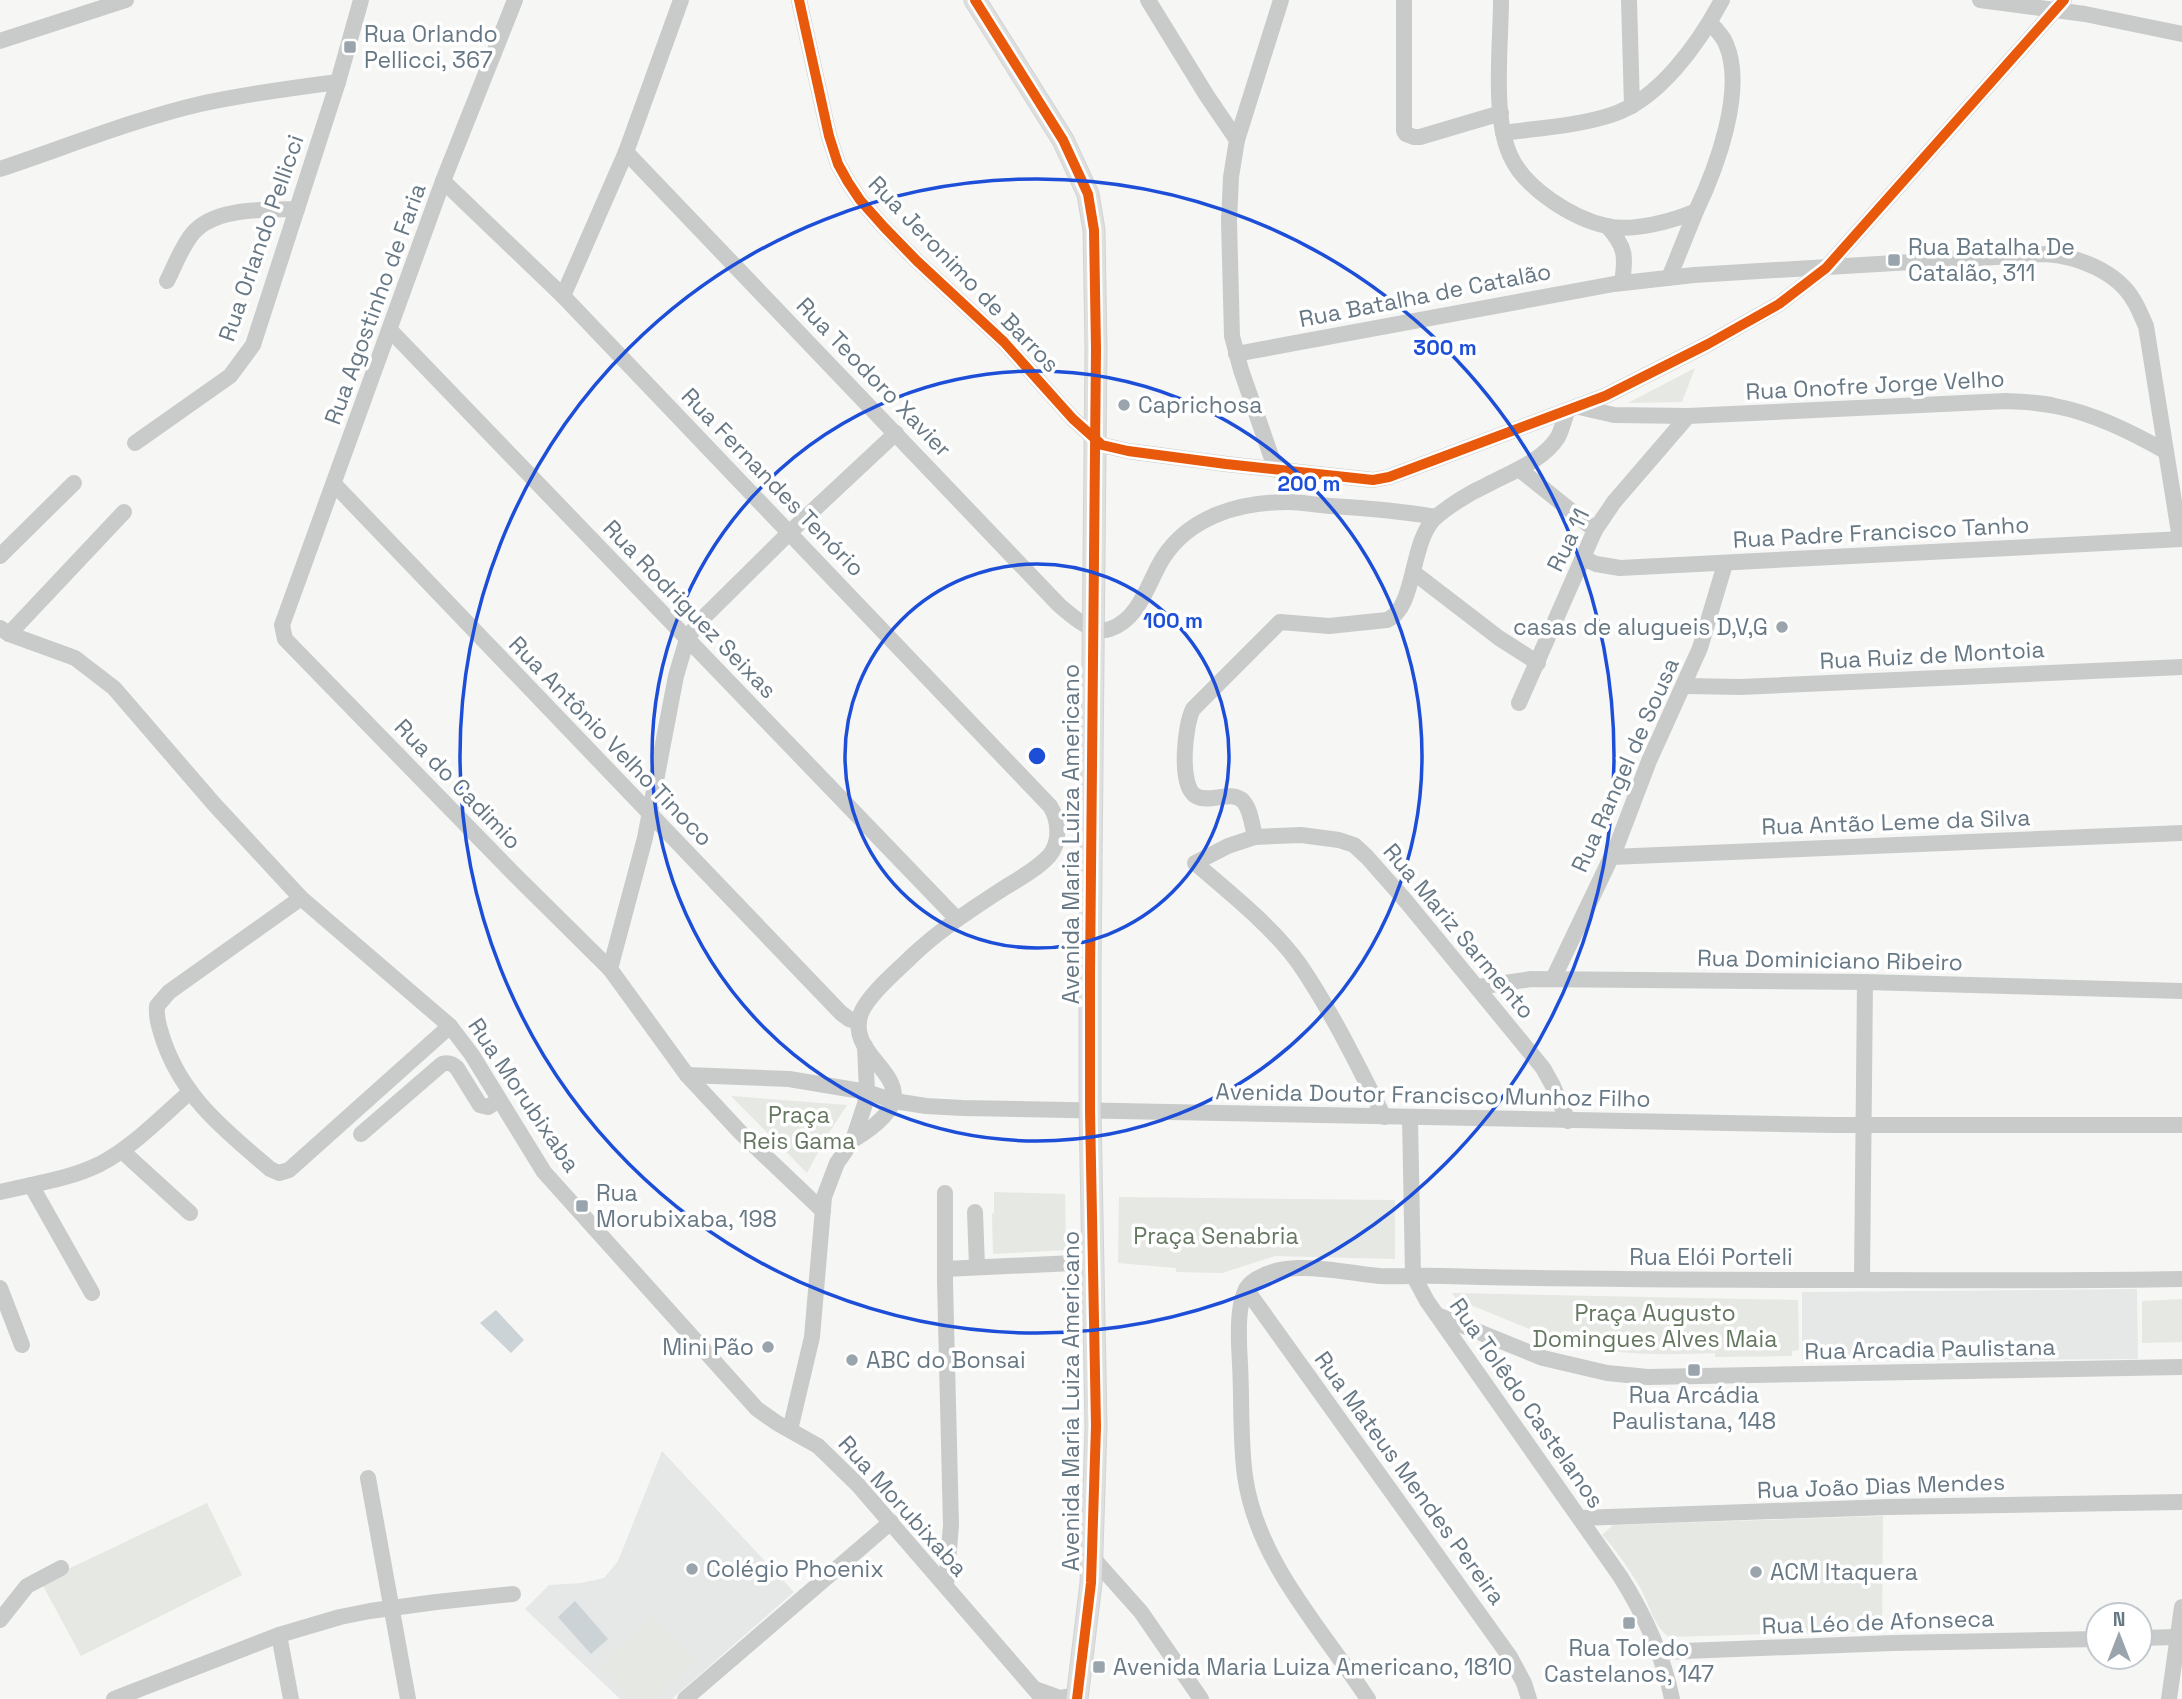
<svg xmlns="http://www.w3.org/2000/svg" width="2182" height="1699" viewBox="0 0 2182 1699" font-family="'Space Grotesk',sans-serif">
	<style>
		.built { fill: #e6e8e8 }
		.green { fill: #e5e8e3 }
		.water { fill: #cbd3d6 }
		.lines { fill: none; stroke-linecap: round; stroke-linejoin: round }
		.major-casing { stroke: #d2d3d3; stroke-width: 23 }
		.minor { stroke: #c9cbcb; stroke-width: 16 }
		.major { stroke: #dedfdf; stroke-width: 21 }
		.cycleway-casing { stroke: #fff; stroke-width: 15 }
		.cycleway { stroke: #e8590c; stroke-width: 10 }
		.ring { fill: none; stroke: #1d4ed8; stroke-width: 3.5 }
		.poi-dot { fill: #99a4ac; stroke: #fff; stroke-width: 2.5 }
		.labels { text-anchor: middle; stroke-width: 7; stroke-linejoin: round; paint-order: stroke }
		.poi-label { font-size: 23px; fill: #677885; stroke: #fff; text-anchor: start }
		.street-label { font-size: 23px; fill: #677885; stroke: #fff }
		.park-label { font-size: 23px; fill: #667761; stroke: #fff }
		.centre { fill: #1d4ed8; stroke: #fff; stroke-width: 3.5 }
		.ring-label { font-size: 21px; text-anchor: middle; font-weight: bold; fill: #1d4ed8; stroke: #fff; stroke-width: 7; stroke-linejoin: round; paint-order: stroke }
	</style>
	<rect width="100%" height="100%" fill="#f6f6f5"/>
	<!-- built -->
	<g class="built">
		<path d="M2137 1289 2138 1359 1802 1361V1292Z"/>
		<path d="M662 1451 794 1592 672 1699H620L525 1609 549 1585 581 1583 604 1578 618 1561Z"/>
	</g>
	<!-- green -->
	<g class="green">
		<path d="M1695 368 1682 402 1628 403Z"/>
		<path d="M731 1096 847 1105 825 1139 807 1173Z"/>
		<path d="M994 1192 1065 1194 1066 1250 993 1254 992 1214 994 1213Z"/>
		<path d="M1119 1197 1395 1200V1259L1275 1256 1222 1273 1176 1272V1268L1118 1263Z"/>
		<path d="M1452 1293 1798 1300 1799 1350 1792 1351V1356L1715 1357V1353C1668 1355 1620 1356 1574 1344 1534 1333 1496 1314 1457 1300Z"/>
		<path d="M2182 1299V1342L2142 1343V1301Z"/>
		<path d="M207 1503 242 1575 81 1656 41 1582Z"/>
		<path d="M1883 1516 1882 1631 1669 1637C1653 1625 1650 1606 1641 1589 1635 1578 1611 1542 1602 1535L1613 1525Z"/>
		<path d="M652 1615 694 1659 652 1699H633L600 1664Z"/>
	</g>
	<!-- water -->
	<g class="water">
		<path d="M496 1310 524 1340 511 1353 480 1323Z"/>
		<path d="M575 1601 608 1639 591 1654 558 1617Z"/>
	</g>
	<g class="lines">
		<defs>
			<path id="major" d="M975 0 1063 140 1088 194 1094 230 1096 349 1090 974V1111L1096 1426 1091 1583 1077 1699"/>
		</defs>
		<!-- major casing -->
		<use href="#major" class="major-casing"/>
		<!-- minor -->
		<g class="minor">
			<path d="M515 0 443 181 282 625 285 639 514 874 610 969 687 1075 741 1133 823 1211"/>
			<path d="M799 0 829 136 838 164 848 182 860 200 884 227 917 261 1004 342 1073 419 1102 445 1128 451 1226 464 1373 480 1389 477 1605 396 1708 344 1779 304 1826 268 2064 0"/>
			<path d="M1148 0 1207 96 1237 140"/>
			<path d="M1404 0V131L1406 134 1414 137H1420L1501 113"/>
			<path d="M1501 0C1501 44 1492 115 1510 155 1524 188 1573 219 1607 226 1633 232 1673 221 1696 211 1716 169 1746 90 1726 44 1723 36 1716 29 1710 23"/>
			<path d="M1629 0 1632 106"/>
			<path d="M1980 0 2085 14 2182 34"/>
			<path d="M0 41 126 0"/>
			<path d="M1503 133C1539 128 1577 126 1611 115 1659 100 1699 43 1722 0"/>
			<path d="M626 152 1059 605C1072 616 1092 635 1110 629 1140 619 1148 582 1163 558 1190 516 1240 502 1288 502 1302 502 1316 505 1331 506 1366 508 1401 511 1436 517"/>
			<path d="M0 169C66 147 132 120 200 104 245 94 291 88 338 82"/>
			<path d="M443 181 563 296 1050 806C1059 820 1061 842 1049 856 1036 870 1017 880 1001 890 969 911 938 931 911 957 896 972 869 994 861 1013 841 1065 950 1082 853 1140"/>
			<path d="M1607 226C1626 247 1626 256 1622 283"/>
			<path d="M1669 278 1696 211"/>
			<path d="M167 281C175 265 182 246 193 233 215 207 266 210 297 209"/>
			<path d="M563 296 626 152 681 0"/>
			<path d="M390 330 957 919"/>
			<path d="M1236 354 1614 284 1694 275 2045 254C2077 256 2117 271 2134 301 2139 309 2142 318 2146 326L2180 539"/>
			<path d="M1579 407 1614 415 1688 416 2006 401C2022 402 2039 402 2055 406 2093 413 2131 432 2165 451"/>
			<path d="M135 443 230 376 253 345 338 82 361 0"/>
			<path d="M1519 469 1595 530"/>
			<path d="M1276 470 1241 370 1232 336 1229 221 1231 177 1237 140 1281 0"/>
			<path d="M335 485 841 1013 849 1019 859 1022"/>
			<path d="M0 556 74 483"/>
			<path d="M1583 558 1596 564 1620 568 2182 539"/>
			<path d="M1413 572 1499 638 1538 663"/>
			<path d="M0 628 9 634 75 658 114 688 214 804 301 898 450 1026 472 1055 544 1172 757 1409 777 1423 818 1446 858 1485 1043 1699"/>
			<path d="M9 634 124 512"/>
			<path d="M1685 686 1741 687 2182 667"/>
			<path d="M1519 703 1595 530 1614 502 1688 416"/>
			<path d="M1255 837C1252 825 1251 810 1243 801 1231 789 1210 804 1196 796 1178 786 1185 724 1193 709L1280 622 1329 626 1387 620C1417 608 1409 540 1437 516 1452 504 1469 493 1487 485 1511 472 1543 461 1558 437 1562 429 1564 420 1567 412"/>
			<path d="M1611 857 2182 833"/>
			<path d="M301 898 169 992 157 1006C156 1019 160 1030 164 1042 184 1099 226 1131 270 1169L279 1173 289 1170 450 1026"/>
			<path d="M610 969 645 838 676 676 687 639 699 622 790 532 896 433"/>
			<path d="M1553 979 1617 845 1649 761 1700 648 1725 564"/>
			<path d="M1478 987 1531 979 1865 982 2182 991"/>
			<path d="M687 1075 789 1079 867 1092 894 1101 926 1106 963 1108 1831 1125H2182"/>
			<path d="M1384 1117C1358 1066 1332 1012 1300 965 1274 928 1229 892 1195 863L1228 846 1255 837 1301 835 1339 840 1354 845 1367 857 1405 900 1543 1068 1553 1086 1568 1121"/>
			<path d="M1410 1117 1413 1275 1427 1301 1620 1576C1644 1614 1663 1654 1672 1699"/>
			<path d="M361 1134 442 1064C448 1062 452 1063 457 1068L480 1105 488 1107 499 1100"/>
			<path d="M122 1151 190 1213"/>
			<path d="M31 1185 92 1293"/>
			<path d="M0 1192C33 1184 70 1179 100 1164 134 1146 161 1117 190 1092"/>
			<path d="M945 1193V1282L951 1525 946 1586"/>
			<path d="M975 1212 977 1267"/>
			<path d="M945 1269 1094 1262"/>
			<path d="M1862 1280 1865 982"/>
			<path d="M0 1288 22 1345"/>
			<path d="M1246 1289 1510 1657 1524 1683 1529 1699"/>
			<path d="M1437 1315 1543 1358 1607 1373 1648 1377 2182 1367"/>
			<path d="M790 1430 812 1337 824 1197 837 1163 853 1140 865 1104 867 1092 865 1046"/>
			<path d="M368 1478 408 1699"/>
			<path d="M1581 1518 1888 1507 2182 1502"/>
			<path d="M1092 1557 1141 1612 1201 1699"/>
			<path d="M0 1620 27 1586 61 1568"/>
			<path d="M279 1635 291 1699"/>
			<path d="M2140 1638 2177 1637"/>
			<path d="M1659 1652 1893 1643 2098 1639"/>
			<path d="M1035 1689 1060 1698 1078 1695"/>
			<path d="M114 1699 279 1635 340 1617 370 1611 436 1602 513 1594"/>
			<path d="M685 1699 891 1522"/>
			<path d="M1368 1699C1322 1629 1257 1562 1245 1476 1240 1441 1242 1400 1240 1364 1239 1344 1235 1297 1251 1283 1284 1256 1342 1273 1380 1276 1401 1277 1422 1275 1443 1276 1582 1280 1722 1280 1861 1280 1968 1280 2075 1281 2182 1279"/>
			<path d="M2169 1699 2182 1607"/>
		</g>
		<!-- major -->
		<use href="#major" class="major"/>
		<defs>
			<g id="cycleway">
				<path d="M799 0 829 136 838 164 848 182 860 200 884 227 917 261 1004 342 1073 419 1102 445 1128 451 1226 464 1373 480 1389 477 1605 396 1708 344 1779 304 1826 268 2064 0"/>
				<path d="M975 0 1063 140 1088 194 1094 230 1096 349 1090 974V1111L1096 1426 1091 1583 1077 1699"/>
			</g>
		</defs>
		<!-- cycleway casing -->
		<use href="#cycleway" class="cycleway-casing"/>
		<!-- cycleway -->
		<use href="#cycleway" class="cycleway"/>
	</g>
	<!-- distance rings -->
	<g class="ring">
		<circle cx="1037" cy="756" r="192"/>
		<circle cx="1037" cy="756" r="385"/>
		<circle cx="1037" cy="756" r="577"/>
	</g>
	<!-- markers -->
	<g class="poi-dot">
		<rect x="343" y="40" width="14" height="14" rx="3.5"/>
		<rect x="1887" y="253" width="14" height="14" rx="3.5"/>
		<circle cx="1124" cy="405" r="7"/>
		<circle cx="1782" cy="627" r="7"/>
		<rect x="575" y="1199" width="14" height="14" rx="3.5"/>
		<circle cx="768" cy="1347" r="7"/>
		<circle cx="852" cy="1360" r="7"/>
		<rect x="1687" y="1363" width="14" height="14" rx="3.5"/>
		<circle cx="692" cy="1569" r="7"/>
		<circle cx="1756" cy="1572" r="7"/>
		<rect x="1622" y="1616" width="14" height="14" rx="3.5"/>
		<rect x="1092" y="1660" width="14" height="14" rx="3.5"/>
	</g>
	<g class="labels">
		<!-- poi labels -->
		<g class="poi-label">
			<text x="364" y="42">Rua Orlando<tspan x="364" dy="26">Pellicci, 367</tspan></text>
			<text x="1908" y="255">Rua Batalha De<tspan x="1908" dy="26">Catalão, 311</tspan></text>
			<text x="1138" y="413">Caprichosa</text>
			<text x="1768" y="635" text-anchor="end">casas de alugueis D,V,G</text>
			<text x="596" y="1201">Rua<tspan x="596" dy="26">Morubixaba, 198</tspan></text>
			<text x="754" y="1355" text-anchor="end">Mini Pão</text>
			<text x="866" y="1368">ABC do Bonsai</text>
			<text x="1694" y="1403" text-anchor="middle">Rua Arcádia<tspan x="1694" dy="26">Paulistana, 148</tspan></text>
			<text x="706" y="1577">Colégio Phoenix</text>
			<text x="1770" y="1580">ACM Itaquera</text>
			<text x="1629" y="1656" text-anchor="middle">Rua Toledo<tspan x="1629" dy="26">Castelanos, 147</tspan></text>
			<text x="1113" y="1675">Avenida Maria Luiza Americano, 1810</text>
		</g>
		<!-- street labels -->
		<g class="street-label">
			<text transform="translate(261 238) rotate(-71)" y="8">Rua Orlando Pellicci</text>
			<text transform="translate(964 274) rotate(46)" y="8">Rua Jeronimo de Barros</text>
			<text transform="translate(1425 295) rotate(-11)" y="8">Rua Batalha de Catalão</text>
			<text transform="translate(375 304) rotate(-70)" y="8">Rua Agostinho de Faria</text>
			<text transform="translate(874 377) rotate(46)" y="8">Rua Teodoro Xavier</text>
			<text transform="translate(1875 385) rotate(-3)" y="8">Rua Onofre Jorge Velho</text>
			<text transform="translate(773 482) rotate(46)" y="8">Rua Fernandes Tenório</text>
			<text transform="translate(1881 532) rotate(-3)" y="8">Rua Padre Francisco Tanho</text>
			<text transform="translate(1568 540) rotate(-64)" y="8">Rua 11</text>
			<text transform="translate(690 609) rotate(46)" y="8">Rua Rodriguez Seixas</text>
			<text transform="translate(1932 655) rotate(-3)" y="8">Rua Ruiz de Montoia</text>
			<text transform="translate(611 741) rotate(46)" y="8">Rua Antônio Velho Tinoco</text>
			<text transform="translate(1625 765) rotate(-66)" y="8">Rua Rangel de Sousa</text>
			<text transform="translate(458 784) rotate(46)" y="8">Rua do Cadimio</text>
			<text transform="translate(1896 822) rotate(-2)" y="8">Rua Antão Leme da Silva</text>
			<text transform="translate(1071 834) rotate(-90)" y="8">Avenida Maria Luiza Americano</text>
			<text transform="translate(1459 931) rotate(50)" y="8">Rua Mariz Sarmento</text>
			<text transform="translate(1830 960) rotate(1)" y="8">Rua Dominiciano Ribeiro</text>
			<text transform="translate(524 1095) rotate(56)" y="8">Rua Morubixaba</text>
			<text transform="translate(1433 1095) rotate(1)" y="8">Avenida Doutor Francisco Munhoz Filho</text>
			<text x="1711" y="1265">Rua Elói Porteli</text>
			<text transform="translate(1930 1349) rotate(-1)" y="8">Rua Arcadia Paulistana</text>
			<text transform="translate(1071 1401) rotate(-90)" y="8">Avenida Maria Luiza Americano</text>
			<text transform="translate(1527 1403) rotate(55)" y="8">Rua Tolêdo Castelanos</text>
			<text transform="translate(1410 1478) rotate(54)" y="8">Rua Mateus Mendes Pereira</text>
			<text transform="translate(1881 1486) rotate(-2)" y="8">Rua João Dias Mendes</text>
			<text transform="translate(903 1506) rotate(48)" y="8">Rua Morubixaba</text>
			<text transform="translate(1878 1622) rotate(-2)" y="8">Rua Léo de Afonseca</text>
		</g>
		<!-- park labels -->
		<g class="park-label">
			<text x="799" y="1123">Praça<tspan x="799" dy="26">Reis Gama</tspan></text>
			<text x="1216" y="1244">Praça Senabria</text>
			<text x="1655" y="1321">Praça Augusto<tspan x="1655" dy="26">Domingues Alves Maia</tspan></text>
		</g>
	</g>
	<circle cx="1037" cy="756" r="10" class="centre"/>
	<g class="ring-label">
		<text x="1445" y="355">300 m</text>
		<text x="1309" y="491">200 m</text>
		<text x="1173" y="628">100 m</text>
	</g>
	<!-- north arrow -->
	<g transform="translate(2119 1636)"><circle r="33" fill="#ffffff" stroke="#c2c9ce" stroke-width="2"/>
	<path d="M0-5L12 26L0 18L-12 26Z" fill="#99a4ac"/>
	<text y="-10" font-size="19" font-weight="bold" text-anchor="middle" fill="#677885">N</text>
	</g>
</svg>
